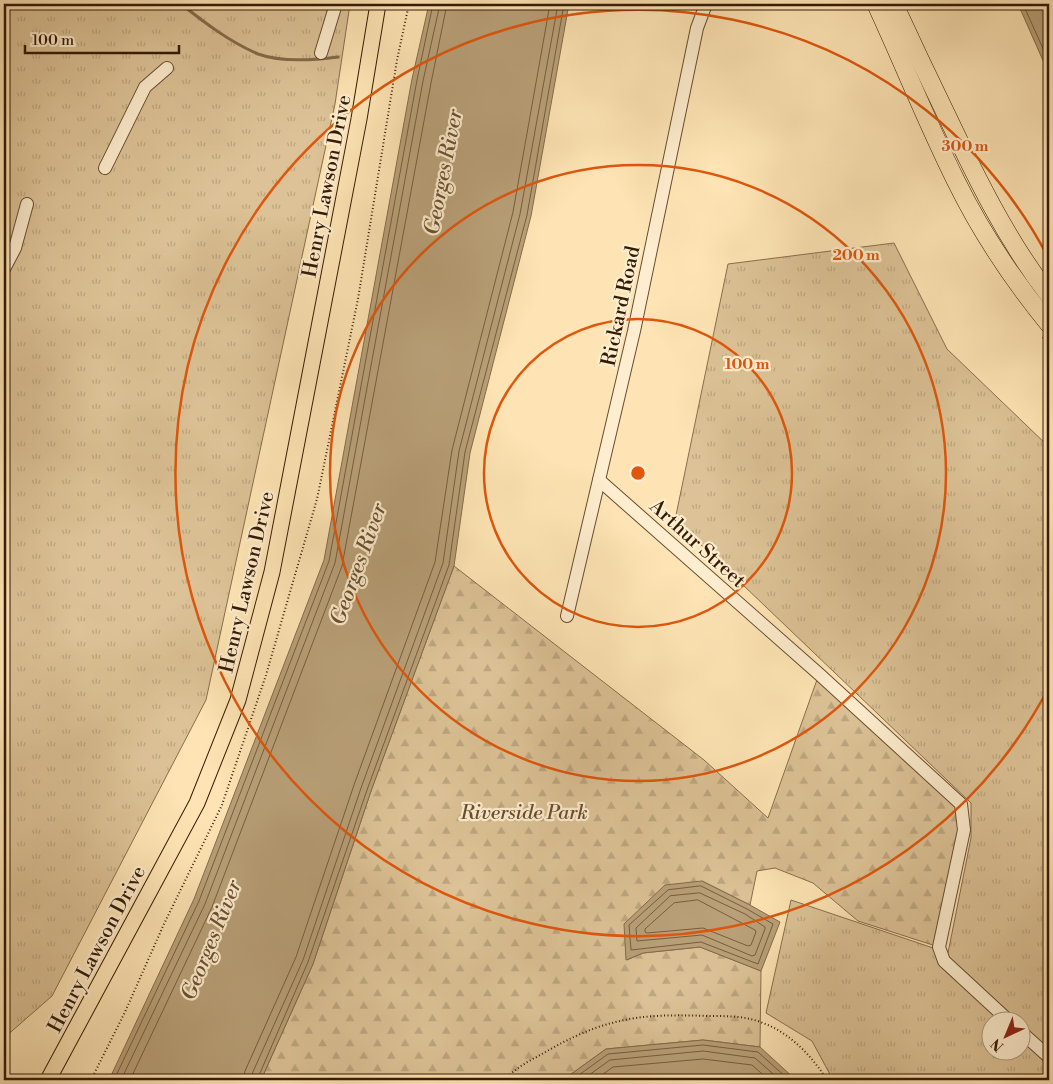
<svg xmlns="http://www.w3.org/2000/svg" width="1053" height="1084" viewBox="0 0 1053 1084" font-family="'Libre Bodoni',serif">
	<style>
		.grass { fill: url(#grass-tufts); stroke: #886e4d; fill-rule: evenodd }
		.forest { fill: url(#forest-firs); stroke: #886e4d }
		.water { fill: #b9a078; stroke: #846b4a }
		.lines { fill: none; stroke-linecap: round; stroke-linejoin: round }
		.shore { stroke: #765e3e; stroke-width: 1 }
		.stream { stroke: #846b4a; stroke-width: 3 }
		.minor-casing { stroke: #664d30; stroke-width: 14 }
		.major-casing { stroke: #341b04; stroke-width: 17 }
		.highway-casing { stroke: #341b04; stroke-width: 19 }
		.path { stroke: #341b04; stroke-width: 2; stroke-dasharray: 1 2.5; stroke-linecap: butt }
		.minor { stroke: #feedce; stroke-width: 12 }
		.major { stroke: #fee4b4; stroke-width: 15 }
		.highway { stroke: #fee4b4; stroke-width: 18 }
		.ring { fill: none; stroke: #df560c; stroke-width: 2.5 }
		.labels { text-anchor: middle; stroke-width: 4.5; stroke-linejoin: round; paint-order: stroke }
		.street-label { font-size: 20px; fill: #341b04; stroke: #feedce }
		.park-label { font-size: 20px; font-style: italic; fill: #664d30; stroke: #feedce }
		.water-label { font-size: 21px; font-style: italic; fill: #695032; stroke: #feedce }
		.centre { fill: #df560c; stroke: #feedce; stroke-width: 2.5 }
		.ring-label { font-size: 15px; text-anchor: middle; font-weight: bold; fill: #df560c; stroke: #feedce; stroke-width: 4.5; stroke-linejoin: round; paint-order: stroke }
	</style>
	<defs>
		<pattern id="grass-tufts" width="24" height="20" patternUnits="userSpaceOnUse" patternTransform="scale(1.25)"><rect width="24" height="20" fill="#dcc296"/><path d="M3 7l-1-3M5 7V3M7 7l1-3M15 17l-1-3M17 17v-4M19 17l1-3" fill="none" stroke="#bda680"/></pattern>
		<pattern id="forest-firs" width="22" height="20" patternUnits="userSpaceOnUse" patternTransform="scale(1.25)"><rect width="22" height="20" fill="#dcc296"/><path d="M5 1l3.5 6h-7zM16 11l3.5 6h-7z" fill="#bda680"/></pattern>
	</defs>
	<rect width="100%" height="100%" fill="#fee4b4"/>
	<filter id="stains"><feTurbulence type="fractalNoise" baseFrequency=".004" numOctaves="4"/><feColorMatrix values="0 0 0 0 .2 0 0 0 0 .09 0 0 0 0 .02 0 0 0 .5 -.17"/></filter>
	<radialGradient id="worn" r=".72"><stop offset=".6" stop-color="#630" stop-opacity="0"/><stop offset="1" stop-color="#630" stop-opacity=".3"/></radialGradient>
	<!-- grass -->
	<g class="grass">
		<path d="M4 4H350L335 104 206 700 52 996 4 1038Z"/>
		<path d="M894 243 947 349 1049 447V1080H833L812 1041 766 1013 791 900 948 953 971 838V803L675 520 728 264ZM990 1022H1020V1052H990Z"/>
	</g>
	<!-- forest -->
	<path class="forest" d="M454 566 704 760 768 818 819 674 961 804 964 830 939 947 858 921 813 883 775 868 757 871 750 905 702 881 627 960 643 953 700 947 761 971 760 1047 703 1040 606 1049 563 1080H261L313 964 371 791Z"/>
	<!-- water -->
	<g class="water">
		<path d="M429 4H569L531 216 470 453 454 566 371 791 313 964 261 1080H109L194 899 324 560 412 79Z"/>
		<path d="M1018 4H1049V74Z"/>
		<path d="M702 881 750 905 780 922 761 971 700 947 643 953 626 960 624 924 665 885Z"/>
		<path d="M703 1040 760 1047 796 1080H563L606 1049Z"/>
	</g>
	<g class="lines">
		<!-- shore -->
		<g class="shore">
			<path d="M1023 4 1049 62"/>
			<path d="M701 886 747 909 773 924 758 964 701 942 631 950 629 925 668 890Z"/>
			<path d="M700 893 745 914 765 927V929L755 955 752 956 702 935 637 941 636 928 670 896Z"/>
			<path d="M698 900 755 930 756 932 751 945 748 946 703 928 647 933 645 932V929L674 903Z"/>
			<path d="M114 1080 199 901 329 561 417 80 433 4"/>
			<path d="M121 1080 205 904 335 563 423 81 440 4"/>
			<path d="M130 1080 212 907 342 566 431 83 447 4"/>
			<path d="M243 1080 245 1071 296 957 354 785 435 562 452 450 513 212 550 4"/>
			<path d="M251 1080 252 1074 303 960 361 788 443 563 459 451 520 214 558 4"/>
			<path d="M257 1080 308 962 367 790 449 565 465 452 527 215 564 4"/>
			<path d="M572 1080 608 1054 703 1045 758 1052 789 1080"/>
			<path d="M582 1080 610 1060 703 1051 755 1058 780 1080"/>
			<path d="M595 1080 613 1067 703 1059 752 1065 769 1080"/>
		</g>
		<!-- stream -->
		<path class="stream" d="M181 4C205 23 230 42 258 54 280 62 315 60 338 57"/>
		<defs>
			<g id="minor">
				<path d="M321 53 336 4"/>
				<path d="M105 168 145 87 167 68"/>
				<path d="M4 269 15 248 27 204"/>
				<path d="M599 480 819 674 961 804 964 830 939 947 944 961 1010 1022"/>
				<path d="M567 616 634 331 697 28 706 4"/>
				<path d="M1020 1031 1049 1057"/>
			</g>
			<path id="major" d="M48 1080 197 803 238 700 272 572 359 119 378 4"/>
			<g id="highway">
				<path d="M876 4C903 62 927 123 956 181 981 232 1013 280 1049 324"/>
				<path d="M894 4C911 41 928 77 946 114 976 177 1006 239 1049 295"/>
			</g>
		</defs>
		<!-- minor casing -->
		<use href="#minor" class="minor-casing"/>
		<!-- major casing -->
		<use href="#major" class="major-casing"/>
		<!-- highway casing -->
		<use href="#highway" class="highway-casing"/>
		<!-- path -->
		<g class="path">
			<path d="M1043 337 1049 345"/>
			<path d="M91 1080 125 1012 164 924 222 805 266 675 317 499 358 299 397 60 409 4"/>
			<path d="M505 1080C515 1068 529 1061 542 1054 564 1041 588 1029 612 1023 643 1014 678 1015 710 1016 728 1016 746 1016 763 1023 790 1033 812 1056 827 1080"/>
		</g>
		<!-- minor -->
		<use href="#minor" class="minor"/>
		<!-- major -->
		<use href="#major" class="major"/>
		<!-- highway -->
		<use href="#highway" class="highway"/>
	</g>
	<!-- distance rings -->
	<g class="ring">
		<circle cx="638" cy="473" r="154"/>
		<circle cx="638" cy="473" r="308"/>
		<path d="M1049 687A463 463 0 1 1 1049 259"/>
	</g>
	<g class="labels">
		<!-- street labels -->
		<g class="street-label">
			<text transform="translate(326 186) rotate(-79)" y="7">Henry Lawson Drive</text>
			<text transform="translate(620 306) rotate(-78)" y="7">Rickard Road</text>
			<text transform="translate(698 543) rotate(42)" y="7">Arthur Street</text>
			<text transform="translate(246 582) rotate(-77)" y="7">Henry Lawson Drive</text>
			<text transform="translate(96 949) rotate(-62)" y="7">Henry Lawson Drive</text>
		</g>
		<!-- park labels -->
		<g class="park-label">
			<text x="524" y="819">Riverside Park</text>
		</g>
		<!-- water labels -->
		<g class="water-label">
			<text transform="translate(443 172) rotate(-79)" y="7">Georges River</text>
			<text transform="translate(358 564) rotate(-70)" y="7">Georges River</text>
			<text transform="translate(211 940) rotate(-68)" y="7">Georges River</text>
		</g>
	</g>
	<circle cx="638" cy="473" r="8" class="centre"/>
	<g class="ring-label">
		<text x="965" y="151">300 m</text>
		<text x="856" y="260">200 m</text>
		<text x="747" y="369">100 m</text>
	</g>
	<!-- margin -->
	<rect width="1053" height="1084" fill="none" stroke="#fee4b4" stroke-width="20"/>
	<rect x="5" y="5" width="1043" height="1074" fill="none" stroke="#341b04" stroke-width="2.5"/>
	<rect x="10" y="10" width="1033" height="1064" fill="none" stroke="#341b04"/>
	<!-- north arrow -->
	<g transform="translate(1006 1036) rotate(224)"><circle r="24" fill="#feedce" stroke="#ad997d"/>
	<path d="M0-4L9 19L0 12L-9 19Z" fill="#8f2418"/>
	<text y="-8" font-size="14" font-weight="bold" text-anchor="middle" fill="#341b04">N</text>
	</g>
	<!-- scale -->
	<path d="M25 45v8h154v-8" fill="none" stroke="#341b04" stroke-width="2.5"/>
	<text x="32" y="45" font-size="15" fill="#341b04" stroke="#feedce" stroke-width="4" paint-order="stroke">100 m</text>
	<rect width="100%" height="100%" filter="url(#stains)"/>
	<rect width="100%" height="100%" fill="url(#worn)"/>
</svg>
